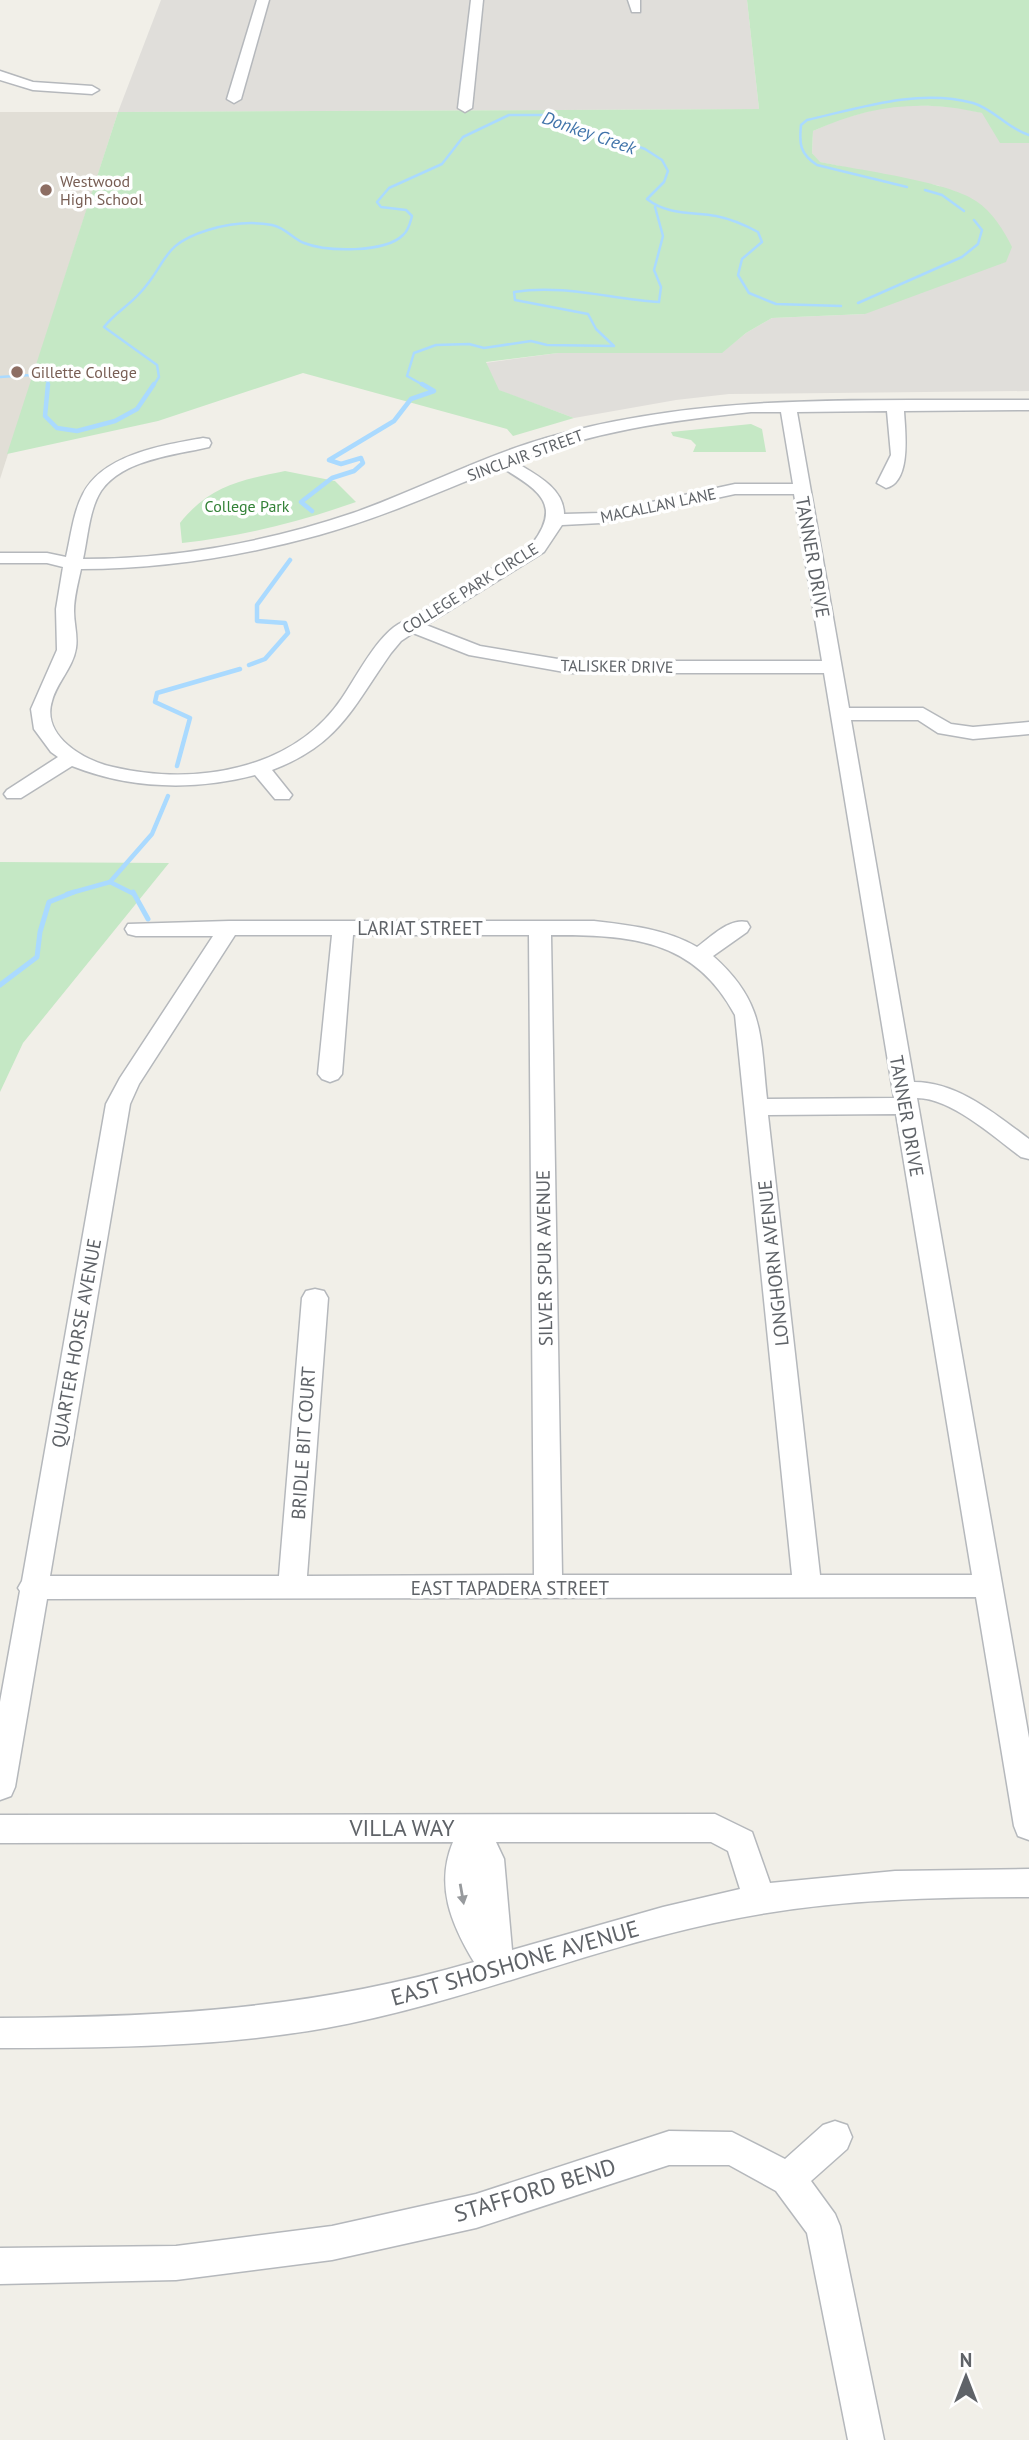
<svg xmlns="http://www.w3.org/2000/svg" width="1029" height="2440" viewBox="0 0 1029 2440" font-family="'PT Sans',sans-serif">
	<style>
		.industrial { fill: #e0deda }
		.education { fill: #e1ded6 }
		.green { fill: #c5e8c5 }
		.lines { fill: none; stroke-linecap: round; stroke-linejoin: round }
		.stream-far2 { stroke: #aadaff; stroke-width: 2.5 }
		.stream-far1 { stroke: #aadaff; stroke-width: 4.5 }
		.stream { stroke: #aadaff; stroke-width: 5 }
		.minor-casing { stroke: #b5b8bc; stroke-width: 3 }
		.minor { fill: #fff; fill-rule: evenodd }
		.oneway { fill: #979a9d }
		.education-dot { fill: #8d6e63; stroke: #fff; stroke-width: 2.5 }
		.labels { text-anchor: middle; stroke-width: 7; stroke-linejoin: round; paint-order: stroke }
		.far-education-label { font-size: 16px; fill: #785e54; stroke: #fff; text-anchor: start }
		.far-street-label { font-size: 16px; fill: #5f6368; stroke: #fff }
		.far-park-label { font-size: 16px; fill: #348238; stroke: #fff }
		.far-water-label { font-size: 18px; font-style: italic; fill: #4174aa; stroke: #fff }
		.street-label { font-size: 19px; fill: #5f6368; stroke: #fff }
		.near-street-label { font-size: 23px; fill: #5f6368; stroke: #fff }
	</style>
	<rect width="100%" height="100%" fill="#f1efe8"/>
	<!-- industrial -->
	<g class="industrial">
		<path d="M161 0H747L759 109 118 112Z"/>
		<path d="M912 105 955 107 983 113 1001 143H1029V391L729 394 676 400 574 418 498 390 485 363 558 353H721L746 333 772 318 865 314 940 186 819 162 812 153 813 131 838 120 887 106Z"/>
	</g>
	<!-- education -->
	<path class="education" d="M0 112H118L0 479Z"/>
	<!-- green -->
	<g class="green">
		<path d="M747 0H1029V143H1000L982 113C921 99 870 105 813 131L812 153 820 162C858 170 947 181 976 201 992 211 1004 231 1012 247L1006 262 865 314 772 318 746 333 722 353H558L486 362 499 390 574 418 513 436 507 429 303 373 158 421 7 454 118 112 759 109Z"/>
		<path d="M751 424 762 429 766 452H693L696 445 691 440 673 436 671 432Z"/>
		<path d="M285 471 335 481 356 502C299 522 243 536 182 543L180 523C209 486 241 480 285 471Z"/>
		<path d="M0 862 169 863 23 1043 0 1092Z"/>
	</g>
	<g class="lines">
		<!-- stream-far2 -->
		<g class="stream-far2">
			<path d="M907 187 817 165C800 154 799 144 801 125L807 120C860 108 918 88 973 103 994 109 1008 129 1029 135"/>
			<path d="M925 190 942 195 964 211"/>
			<path d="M858 303 962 257 978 244 982 230 974 220"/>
			<path d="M0 377 31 375 48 381V386"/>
			<path d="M153 386 159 377 157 365 104 327C114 314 128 306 139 294 168 264 159 245 208 230 228 224 251 221 272 225 286 228 292 238 304 243 327 252 385 253 403 235 409 230 410 223 412 216L406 210 381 207 377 202 389 188 442 164 463 137 509 115H542L611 137 645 149 662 160 668 171 664 182 647 199C667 215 692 212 716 216 731 219 745 225 758 232L762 242 742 259 738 275 749 293 776 304 841 306"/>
			<path d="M425 386 407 376 414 353 436 345 469 344 484 348 531 341 547 345 614 346 596 329 588 314 515 300 514 292C563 284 610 299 659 302L661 287 654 270 663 236 655 207"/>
		</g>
		<!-- stream-far1 -->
		<g class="stream-far1">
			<path d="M48 384 45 416 57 428 77 431 115 421 137 409 154 384"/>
			<path d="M312 511 301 502 332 478 354 471 363 463 361 458 341 464 329 460 394 421 411 399 434 391 422 384"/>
			<path d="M249 665 265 659 288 633 285 623 257 621V605L290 560"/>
			<path d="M177 766 190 718 155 702 157 693 240 669"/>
			<path d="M110 882 134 894"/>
			<path d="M67 894 110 882 152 834 168 796"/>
		</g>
		<!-- stream -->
		<g class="stream">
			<path d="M133 892 148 919"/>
			<path d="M0 985 37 957 40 932 49 902 74 892"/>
		</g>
		<defs>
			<g id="minor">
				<path d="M257 0H269L241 99 234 103 227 99Z"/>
				<path d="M471 0H483L472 108 465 112 458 108Z"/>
				<path d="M628 0H640V12H632Z"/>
				<path d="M0 71 33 82 92 86 99 90 92 94 33 90 0 80Z"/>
				<path d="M1029 400V410L904 411C905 430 912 482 886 488L877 483 891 455 887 411 797 412 849 708H923L951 724 973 727 1029 722V734L973 739 938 733 918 720H851L914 1082C958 1082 995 1114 1029 1139V1159L1021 1157C994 1137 951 1098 917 1098L1029 1738V1840L1018 1836 1014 1826 976 1597 47 1599 15 1787 11 1796 0 1800V1702L20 1591 18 1588 22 1581 106 1104 120 1078 213 936H136L128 934 125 929 128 924 229 921H594C628 925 667 929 697 947 711 937 729 918 747 922L750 927 747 932 713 956C765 1002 760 1036 767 1099L894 1098 824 673H570L469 655 413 633 401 641 391 653C353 707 339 745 272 770L292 795 289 799H275L255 775C194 791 130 789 72 766L21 798H7L4 794 7 790 58 757 51 752 34 729 31 709 57 650 56 609 63 567 47 563H0V553H47L66 557C71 536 73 513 83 494 103 454 164 445 203 438L209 439 211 443 209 447C175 455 123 459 101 491 89 510 88 537 83 559 174 559 268 542 353 513 418 490 480 457 546 438 703 392 867 401 1029 400ZM751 412H781L793 484H735L601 513 564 514C564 488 535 474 515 462 593 431 668 421 751 412ZM501 467C536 489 564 503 532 544L409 620C382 625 358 675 342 698 293 771 194 786 113 767 84 761 41 736 52 701 57 682 73 668 76 648 78 636 74 624 74 611 74 597 78 583 81 569 161 569 243 556 319 535 381 518 441 491 501 467ZM735 494H794L822 661H570L480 646 426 625 544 552 562 525 601 523ZM235 935H332L318 1074 322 1079 330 1082 338 1079 342 1074 353 935H529L534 1575 307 1576 328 1298 324 1291 315 1289 306 1291 302 1298 279 1576H50L130 1104 139 1084ZM551 935C629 935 694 938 735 1015L792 1575H562ZM896 1114 972 1575H820L768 1115Z"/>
				<path d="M715 1814 752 1832 770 1883 895 1871 1029 1869V1897C923 1897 818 1900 714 1923 583 1951 459 2004 326 2028 219 2047 109 2048 0 2048V2018C167 2017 312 2009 474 1962 451 1924 435 1885 453 1842L0 1843V1815ZM496 1842H711L728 1851 740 1889 663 1907 512 1950 504 1859Z"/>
				<path d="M835 2121 847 2125 852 2137 847 2149 811 2181 835 2214 840 2226 884 2440H848L807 2233 776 2191 729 2165H669L476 2228 332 2260 176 2280 0 2284V2248L176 2246 332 2226 476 2194 669 2131 732 2132 785 2159 823 2125Z"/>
			</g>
		</defs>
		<!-- minor casing -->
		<use href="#minor" class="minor-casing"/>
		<!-- minor -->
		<use href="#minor" class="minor"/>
	</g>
	<!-- one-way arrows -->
	<defs><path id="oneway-solid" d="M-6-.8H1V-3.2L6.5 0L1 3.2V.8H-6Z" transform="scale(1.75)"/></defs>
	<use class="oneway" href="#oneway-solid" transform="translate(462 1894) rotate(80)"/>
	<!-- markers -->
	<g class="education-dot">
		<circle cx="46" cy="190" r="7"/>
		<circle cx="17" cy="372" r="7"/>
	</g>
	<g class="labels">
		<!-- far-education labels -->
		<g class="far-education-label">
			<text x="60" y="187">Westwood<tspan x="60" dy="18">High School</tspan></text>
			<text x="31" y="378">Gillette College</text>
		</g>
		<!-- far-street labels -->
		<g class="far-street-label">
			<text transform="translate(525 455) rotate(-20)" y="6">SINCLAIR STREET</text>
			<text transform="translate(658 505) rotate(-12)" y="6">MACALLAN LANE</text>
			<text transform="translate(470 588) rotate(-32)" y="6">COLLEGE PARK CIRCLE</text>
			<text transform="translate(617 666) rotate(1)" y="6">TALISKER DRIVE</text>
		</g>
		<!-- far-park labels -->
		<g class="far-park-label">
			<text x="247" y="512">College Park</text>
		</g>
		<!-- far-water labels -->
		<g class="far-water-label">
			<text transform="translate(589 133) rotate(19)" y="6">Donkey Creek</text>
		</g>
		<!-- street labels -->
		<g class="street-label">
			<text transform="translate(813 557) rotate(80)" y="7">TANNER DRIVE</text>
			<text x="420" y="935">LARIAT STREET</text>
			<text transform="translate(907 1116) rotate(80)" y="7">TANNER DRIVE</text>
			<text transform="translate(544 1258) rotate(-91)" y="7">SILVER SPUR AVENUE</text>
			<text transform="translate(773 1263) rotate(-96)" y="7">LONGHORN AVENUE</text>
			<text transform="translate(76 1343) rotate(-80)" y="7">QUARTER HORSE AVENUE</text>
			<text transform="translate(303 1443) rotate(-86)" y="7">BRIDLE BIT COURT</text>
			<text x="510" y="1595">EAST TAPADERA STREET</text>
		</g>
		<!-- near-street labels -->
		<g class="near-street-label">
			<text x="402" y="1836">VILLA WAY</text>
			<text transform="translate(515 1963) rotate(-16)" y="8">EAST SHOSHONE AVENUE</text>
			<text transform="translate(535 2190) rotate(-17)" y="8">STAFFORD BEND</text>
		</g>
	</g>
	<!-- north arrow -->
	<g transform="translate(966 2377)" stroke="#ffffff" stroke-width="5" paint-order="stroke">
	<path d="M0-5L12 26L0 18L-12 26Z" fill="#5f6368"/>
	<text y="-10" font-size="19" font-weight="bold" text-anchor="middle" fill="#5f6368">N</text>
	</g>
</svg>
